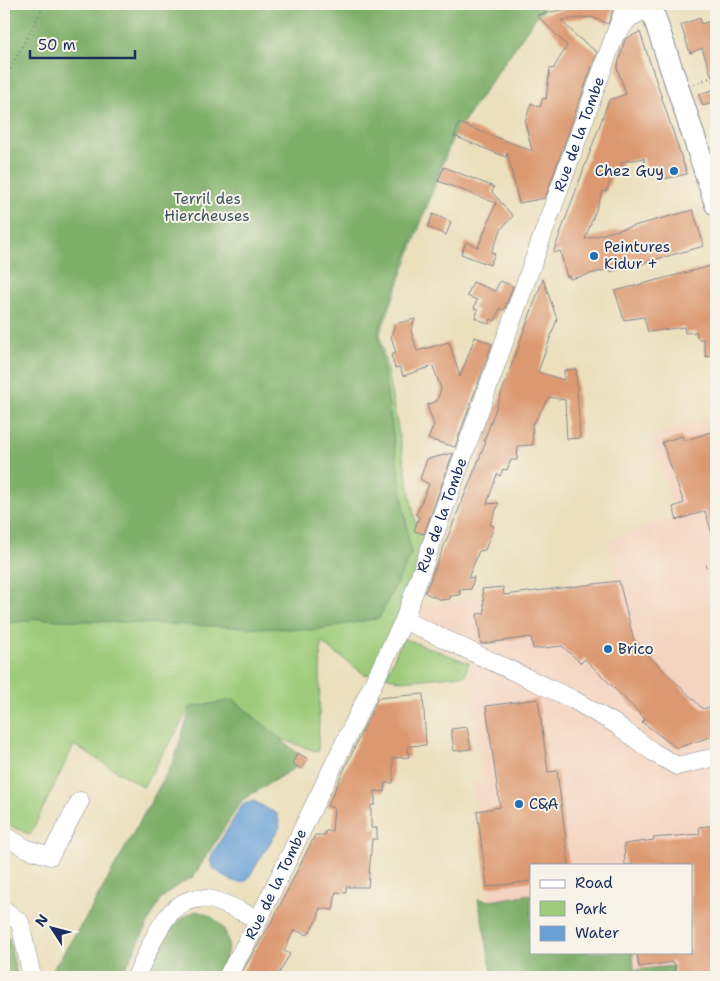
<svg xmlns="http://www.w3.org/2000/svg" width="720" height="981" viewBox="0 0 720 981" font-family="'Shantell Sans',sans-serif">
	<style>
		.built { fill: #f4d3c0 }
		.green { fill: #9dcb79; stroke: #5c7d6c }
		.forest { fill: #7eaf69; stroke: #4c6f64 }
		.water { fill: #69a1d7; stroke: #42689a }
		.building { fill: #dc986f }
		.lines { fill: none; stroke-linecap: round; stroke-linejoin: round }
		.minor-casing { stroke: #83878d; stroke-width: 19 }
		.major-casing { stroke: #83878d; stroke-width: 24 }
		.path { stroke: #83878d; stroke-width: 2.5; stroke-dasharray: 1 4; stroke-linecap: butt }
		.minor { stroke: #fff; stroke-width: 18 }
		.major { stroke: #fff; stroke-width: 22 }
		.poi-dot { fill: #1f6fb2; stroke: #f7f3e8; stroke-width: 2 }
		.labels { text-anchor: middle; stroke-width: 4; stroke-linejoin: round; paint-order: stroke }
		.street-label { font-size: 15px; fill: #1b2f5e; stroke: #f7f3e8 }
		.poi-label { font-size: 15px; fill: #1b2f5e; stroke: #f7f3e8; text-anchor: start }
		.park-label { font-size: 15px; fill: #3c5665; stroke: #f7f3e8 }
	</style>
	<rect width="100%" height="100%" fill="#f7f3e8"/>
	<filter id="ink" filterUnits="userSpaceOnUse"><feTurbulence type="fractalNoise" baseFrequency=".02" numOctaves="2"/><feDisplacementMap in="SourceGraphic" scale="10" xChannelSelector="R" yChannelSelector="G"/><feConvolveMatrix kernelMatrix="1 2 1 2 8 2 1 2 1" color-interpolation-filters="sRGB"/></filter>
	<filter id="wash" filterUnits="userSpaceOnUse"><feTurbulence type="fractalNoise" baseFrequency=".0096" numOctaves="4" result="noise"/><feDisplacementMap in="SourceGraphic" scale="20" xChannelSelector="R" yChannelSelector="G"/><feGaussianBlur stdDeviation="1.12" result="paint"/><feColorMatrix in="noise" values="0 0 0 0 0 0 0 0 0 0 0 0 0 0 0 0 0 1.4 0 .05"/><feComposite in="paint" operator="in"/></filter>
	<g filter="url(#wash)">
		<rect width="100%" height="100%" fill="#ebdfbc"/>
		<!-- built -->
		<path class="built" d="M716 413V977H674L673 966 634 970 633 952H691V865H531V894L490 901 472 783 482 781 468 675 473 657 409 623 413 608 615 578 607 541 675 516 652 438Z"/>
		<!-- green -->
		<g class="green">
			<path d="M411 123 453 137 380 334 417 530 431 545 377 675 364 674 321 642 318 752 191 707 143 787 74 745 30 835 7 824 4 820V547Z"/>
			<path d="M403 638 469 663 465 675 401 681 386 676Z"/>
		</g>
		<!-- forest -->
		<g class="forest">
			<path d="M4 4H540L543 11 538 14 453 137 451 136 378 333 411 555 379 618 314 630 38 619 4 624Z"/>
			<path d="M234 700 301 756 298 766 242 800 193 877 172 889 160 900 121 977H48L90 911 174 760 191 707Z"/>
			<path d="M531 894V952H633L634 970 673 966 674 977H493L478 899 490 901Z"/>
			<path d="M196 911C214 914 233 931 227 953 225 961 219 970 215 977H146C159 949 165 924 196 911Z"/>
			<path d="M9 938 17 977H4V939Z"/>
		</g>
		<!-- water -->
		<path class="water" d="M254 801 277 814 280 827 247 880C235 887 223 875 213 868L210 861 212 854 243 804Z"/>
		<g id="blocks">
			<!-- building -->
			<g class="building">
				<path d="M590 4H615L608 24 592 17 561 20 577 37 597 52 545 198 519 203 507 152 506 157 454 136 459 123 532 151 525 122 531 103 540 107 543 98 546 99 550 68 553 69 567 46 537 15Z"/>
				<path d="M700 18 701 24 716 19V83H714L702 48 690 53 681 25Z"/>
				<path d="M640 32 687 174 663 179 661 167 646 171 644 158 621 162 623 170 614 172 606 192 603 191 585 239 693 210 704 246 610 272V269L570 279 569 276 567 277 560 251 553 253 609 100 626 94 617 68 625 39Z"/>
				<path d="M716 89V102L703 106 699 94Z"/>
				<path d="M444 167 494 187 492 192 513 216 502 228 491 252 495 254 490 265 461 254 466 242 478 247 496 203 438 181Z"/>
				<path d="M433 214 451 222 446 235 428 227Z"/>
				<path d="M711 266 716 281V355L706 357 703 339H698L696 332 685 333 684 327 648 332 644 317 624 320 615 291Z"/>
				<path d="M543 279 557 319 538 372 564 380V370L576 369 580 438 567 439 565 400 549 397 534 423H532L533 445 518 446 517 460H511L507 470 503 469 500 476 497 474 487 504 499 503 490 525 494 526 485 550 479 551 468 578 474 577 471 589 459 590 460 595 450 596V599L442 600 425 593 486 442 484 441Z"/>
				<path d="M500 281 513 286 504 310 500 308 495 321 491 319 489 324 475 318 478 310 474 308 477 300 467 296 473 282 495 291Z"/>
				<path d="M415 319 411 330 417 351 449 342 460 377 475 337 492 344 455 447 428 439 434 425 427 405 437 401 441 389 433 366 403 376 400 367 395 368 391 355 396 353 391 336 395 324Z"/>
				<path d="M716 430V540H714L705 511 677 520 673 507 684 503 662 442 682 436 684 441Z"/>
				<path d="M453 453 424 534 414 531 419 517 416 515 429 484 420 479 427 459Z"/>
				<path d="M619 581 634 641 703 709 716 705V735L677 748 642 722 645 719 585 659 581 663 562 646 533 649 531 637 481 644 477 614 485 613 482 589 503 587 504 595Z"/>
				<path d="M423 694 426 745 408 746 409 757 393 758V783H385L384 792 375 791V805H371V828H377V839H372L368 887H346V893L336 892 333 910 320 908 318 917 308 935 294 930 284 951 290 954 277 977H239L271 923 315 835H325V831H332L334 808 327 806 378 698Z"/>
				<path d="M538 699 548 772 557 771 569 865H531V881L487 887 477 811 500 807 486 706Z"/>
				<path d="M467 727 471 749 454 751 451 729Z"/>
				<path d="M298 753 308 759 301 769 292 763Z"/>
				<path d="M716 825V977H676L674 962 639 967 637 952H691V865H625L624 844 654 840 653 838 700 834 699 827Z"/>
			</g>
		</g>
	</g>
	<g filter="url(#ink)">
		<use href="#blocks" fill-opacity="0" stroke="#83878d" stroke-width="1"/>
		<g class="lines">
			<defs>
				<g id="minor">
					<path d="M619 31 629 18 651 7"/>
					<path d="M404 620 572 699 617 725 653 752 677 766 716 757"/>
					<path d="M4 835 25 848 50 856 80 801"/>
					<path d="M4 910 20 922 32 977"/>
					<path d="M136 977C151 947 166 892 208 899 225 902 243 913 258 919"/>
					<path id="s1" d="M227 977 251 935 404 620 626 4"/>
				</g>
				<path id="major" d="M650 4 716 204"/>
			</defs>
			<!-- minor casing -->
			<use href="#minor" class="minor-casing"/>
			<!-- major casing -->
			<use href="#major" class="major-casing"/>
			<!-- path -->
			<g class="path">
				<path d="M694 84 712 77"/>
				<path d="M4 88 11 67 45 4"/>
				<path d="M706 566 716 564"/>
			</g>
			<!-- minor -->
			<use href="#minor" class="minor"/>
			<!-- major -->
			<use href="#major" class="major"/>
		</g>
	</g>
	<!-- markers -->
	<g class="poi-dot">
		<circle cx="674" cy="171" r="5"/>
		<circle cx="594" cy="256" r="5"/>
		<circle cx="608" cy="649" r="5"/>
		<circle cx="519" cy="804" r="5"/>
	</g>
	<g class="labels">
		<!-- street labels -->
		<g class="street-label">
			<text dy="5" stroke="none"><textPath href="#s1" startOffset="915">Rue de la Tombe</textPath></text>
			<text dy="5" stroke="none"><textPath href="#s1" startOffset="510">Rue de la Tombe</textPath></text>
			<text dy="5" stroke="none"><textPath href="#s1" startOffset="105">Rue de la Tombe</textPath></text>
		</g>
		<!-- poi labels -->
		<g class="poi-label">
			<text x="664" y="176" text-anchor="end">Chez Guy</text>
			<text x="604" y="252">Peintures<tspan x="604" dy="17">Kidur +</tspan></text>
			<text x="618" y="654">Brico</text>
			<text x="529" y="809">C&amp;A</text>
		</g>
		<!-- park labels -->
		<g class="park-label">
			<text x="207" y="204">Terril des<tspan x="207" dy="17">Hiercheuses</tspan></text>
		</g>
	</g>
	<!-- margin -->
	<rect width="720" height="981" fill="none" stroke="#f7f3e8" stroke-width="20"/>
	<!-- legend -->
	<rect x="530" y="864" width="162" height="90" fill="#f7f3e8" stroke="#9fa5b1"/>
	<rect x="540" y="880" width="25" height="8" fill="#ffffff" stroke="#9fa5b1"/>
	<text x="575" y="888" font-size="15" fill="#1b2f5e">Road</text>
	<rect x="540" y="901" width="25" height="15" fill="#9dcb79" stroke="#9fa5b1"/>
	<text x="575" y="914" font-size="15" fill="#1b2f5e">Park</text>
	<rect x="540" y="926" width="25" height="15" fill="#69a1d7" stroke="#9fa5b1"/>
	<text x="575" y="938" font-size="15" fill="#1b2f5e">Water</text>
	<!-- north arrow -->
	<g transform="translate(52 928) rotate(306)" stroke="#f7f3e8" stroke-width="4" paint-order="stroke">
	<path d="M0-4L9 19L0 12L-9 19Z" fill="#1b2f5e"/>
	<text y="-8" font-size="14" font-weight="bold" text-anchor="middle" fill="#1b2f5e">N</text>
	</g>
	<!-- scale -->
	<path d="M30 50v8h105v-8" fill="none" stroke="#1b2f5e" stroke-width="2.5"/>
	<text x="38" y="50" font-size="15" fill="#1b2f5e" stroke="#f7f3e8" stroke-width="4" paint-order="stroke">50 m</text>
</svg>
